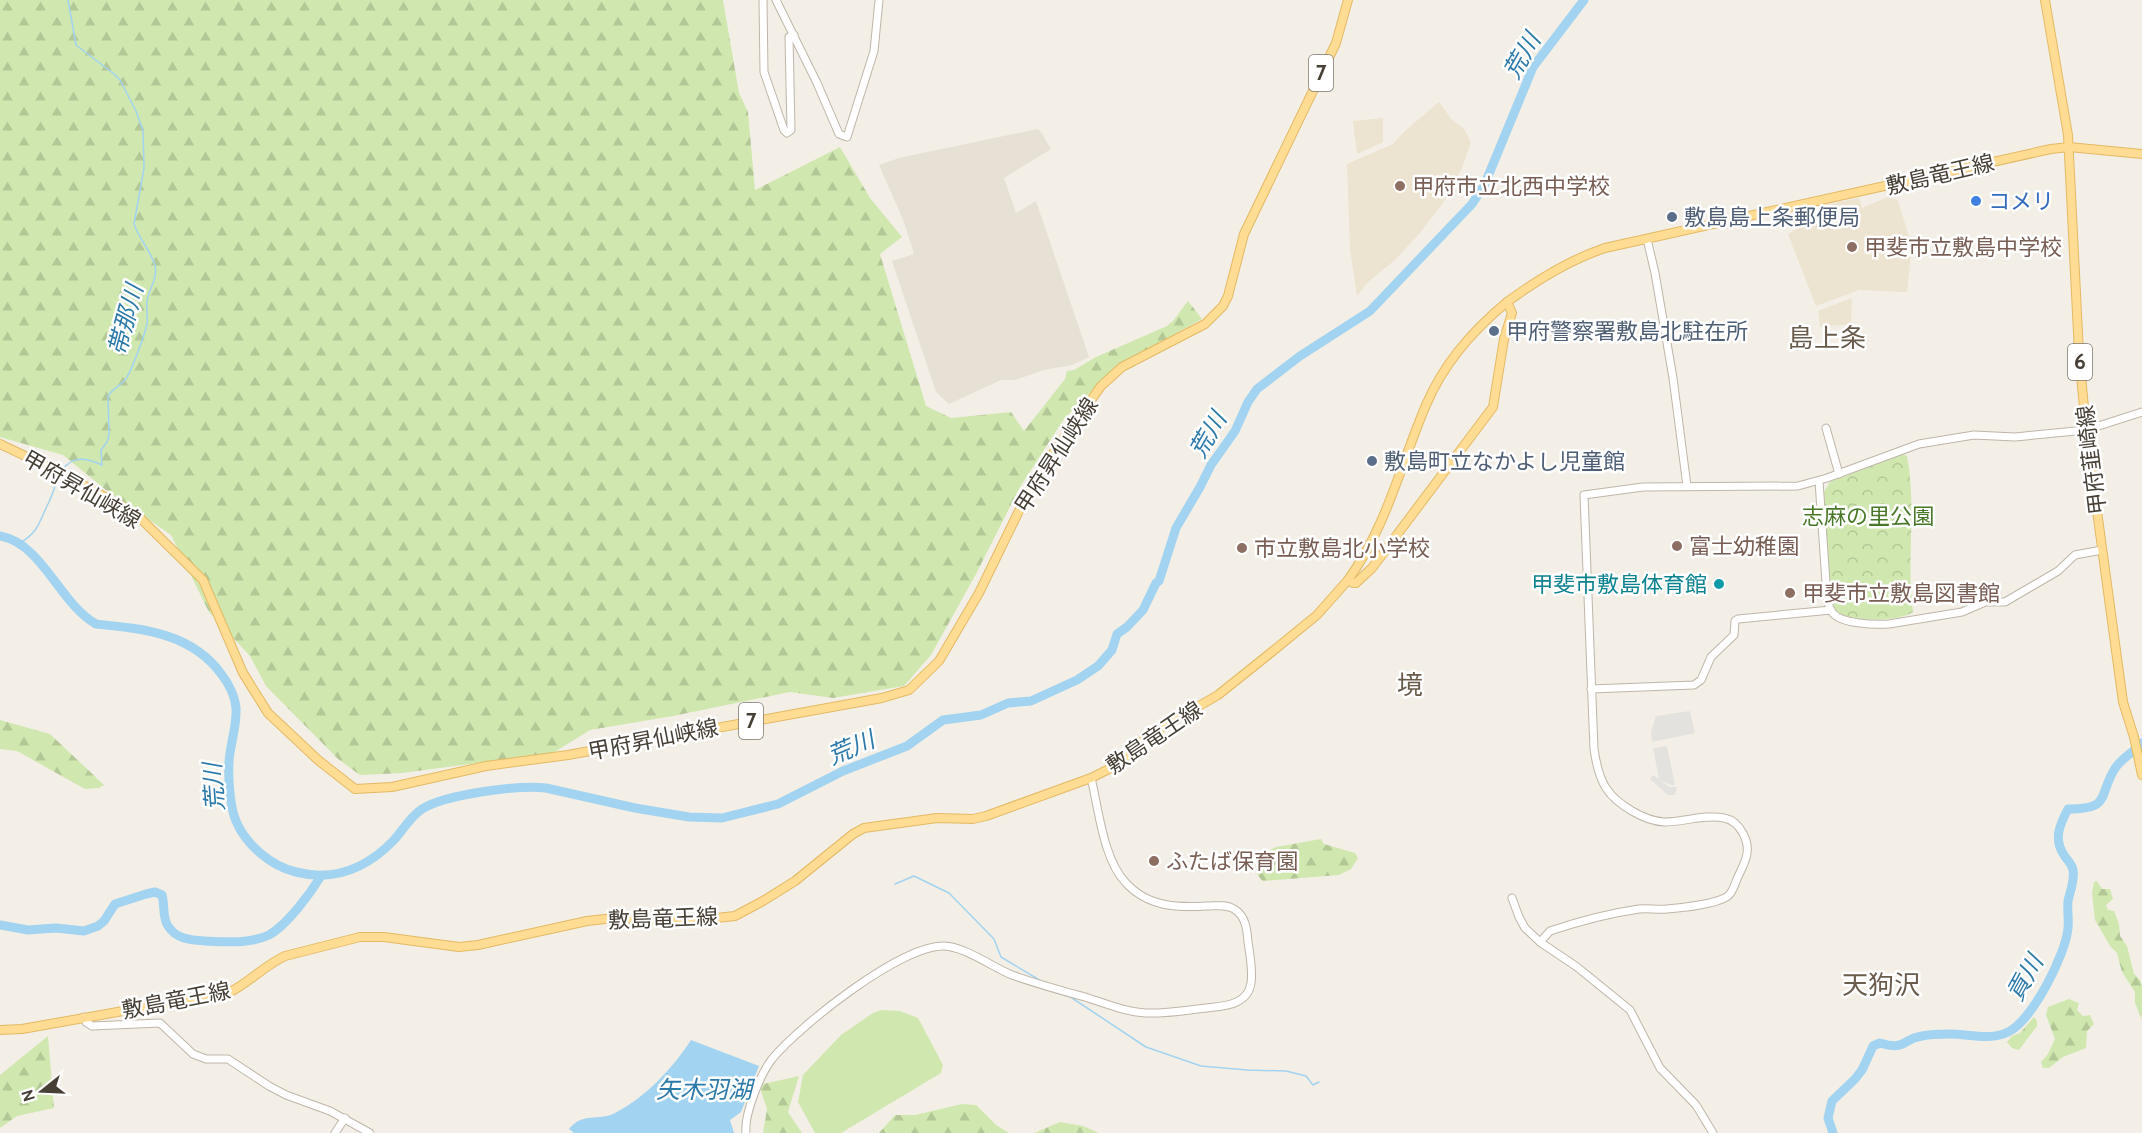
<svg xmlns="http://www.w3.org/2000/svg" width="2142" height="1133" viewBox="0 0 2142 1133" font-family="Cabin,'Noto Sans JP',sans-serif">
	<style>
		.residential { fill: #e7e0d4 }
		.education { fill: #ece3d0 }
		.forest { fill: url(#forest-firs) }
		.park { fill: url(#park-crowns) }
		.garden { fill: #d0e8af }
		.parking { fill: #e4e2de }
		.water { fill: #a2d3f0 }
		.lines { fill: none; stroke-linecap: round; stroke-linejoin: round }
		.stream { stroke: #a2d3f0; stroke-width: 1.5 }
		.river { stroke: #a2d3f0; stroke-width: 9 }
		.minor-casing { stroke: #bfb6a9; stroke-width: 9 }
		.major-casing { stroke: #e4b964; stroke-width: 10 }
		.minor { stroke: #fff; stroke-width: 7 }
		.major { stroke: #fedc94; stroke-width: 8 }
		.education-dot { fill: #8d6e63; stroke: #fff; stroke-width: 2 }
		.shop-dot { fill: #3f7fe0; stroke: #fff; stroke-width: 2 }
		.service-dot { fill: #5c6f8a; stroke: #fff; stroke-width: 2 }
		.culture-dot { fill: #0f9aa8; stroke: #fff; stroke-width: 2 }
		.labels { text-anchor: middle; stroke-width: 5; stroke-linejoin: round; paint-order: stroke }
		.shield { fill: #fff; stroke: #7e7972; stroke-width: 1.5 }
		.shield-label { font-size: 21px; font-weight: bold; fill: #463f35 }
		.street-label { font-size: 22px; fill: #463f35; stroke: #fff }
		.education-label { font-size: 22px; fill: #785e54; stroke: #fff; text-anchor: start }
		.shop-label { font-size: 22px; fill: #366cbe; stroke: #fff; text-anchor: start }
		.service-label { font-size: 22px; fill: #4e5e75; stroke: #fff; text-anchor: start }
		.park-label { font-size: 22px; fill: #497829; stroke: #fff }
		.culture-label { font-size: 22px; fill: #0d838f; stroke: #fff; text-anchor: end }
		.water-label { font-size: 24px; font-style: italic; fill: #2d7aaa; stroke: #fff }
		.quarter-label { font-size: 26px; fill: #695c4d; stroke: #fff }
	</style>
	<defs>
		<pattern id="forest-firs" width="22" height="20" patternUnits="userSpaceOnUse" patternTransform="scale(1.5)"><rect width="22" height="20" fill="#d0e8af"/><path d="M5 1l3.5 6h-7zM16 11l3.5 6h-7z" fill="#b4c897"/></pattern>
		<pattern id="park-crowns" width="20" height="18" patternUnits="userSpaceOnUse" patternTransform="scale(1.5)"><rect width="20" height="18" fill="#d0e8af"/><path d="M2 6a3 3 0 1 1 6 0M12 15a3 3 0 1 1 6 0" fill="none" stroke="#b4c897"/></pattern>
	</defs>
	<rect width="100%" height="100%" fill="#f3efe6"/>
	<!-- residential -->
	<path class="residential" d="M1037 129 1041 132 1051 149 1004 178 1016 213 1036 201 1089 357 1072 365 1044 370 1015 380H1001L949 404 936 392 892 261 914 254 904 222 879 165 899 158Z"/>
	<!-- education -->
	<g class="education">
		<path d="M1439 102 1451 119 1464 129 1471 142 1462 168 1443 203 1418 235 1396 259 1367 283 1357 296 1350 249 1347 164 1393 144 1405 131Z"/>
		<path d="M1383 118V142L1357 154 1353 121Z"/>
		<path d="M1890 196 1898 201 1910 240 1911 253 1907 292 1859 290 1816 306 1788 234 1823 214 1820 206 1859 198 1862 208Z"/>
		<path d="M1852 298 1851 324 1820 327 1818 311Z"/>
	</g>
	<!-- forest -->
	<g class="forest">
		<path d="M0 0H723L739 93 748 112 755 190 840 147 870 198 902 237 880 254 926 406 951 418 1011 412 1024 431 1065 379 1067 371 1074 370 1096 357 1167 326 1173 321 1188 301 1202 319 1115 367 1064 419 1020 487 976 574 931 655 904 686 833 698 790 692 673 716 590 730 553 753 402 773 360 775 338 759 266 686 250 656 209 612 171 535 106 490 63 455 0 437Z"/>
		<path d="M0 720 50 734 104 785 99 788 85 789 17 751 0 749Z"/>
		<path d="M1321 839 1324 844 1355 853 1358 858 1351 869 1339 875 1263 881C1255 874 1254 866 1258 857L1276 847Z"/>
		<path d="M2097 881 2102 889H2110L2113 899 2106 905 2108 910 2114 911 2119 924 2120 936 2127 946 2134 974 2140 980 2142 986V1019L2135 1003V992L2122 972 2117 953 2110 946 2095 920 2092 893 2094 882Z"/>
		<path d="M2069 999 2079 1003 2077 1010 2083 1016 2090 1015 2094 1024 2087 1031 2086 1048 2063 1057 2049 1068H2043L2041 1062 2048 1054 2055 1039 2046 1015 2048 1007Z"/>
		<path d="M2034 1017 2037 1021V1026L2019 1050 2012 1048 2007 1042 2012 1036 2020 1033Z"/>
		<path d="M48 1036 54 1108 17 1116 0 1128V1075Z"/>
		<path d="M799 1076 788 1112 802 1133H763L767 1109 759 1085Z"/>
		<path d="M962 1104 976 1105 996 1125 1009 1133H879L895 1115H915Z"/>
		<path d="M1060 1122 1083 1126 1099 1133H1034Z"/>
	</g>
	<!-- park -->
	<path class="park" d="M1903 454 1907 456C1917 507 1906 561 1913 612 1900 622 1851 622 1838 612 1832 608 1831 602 1830 595L1824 492 1830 482Z"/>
	<!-- garden -->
	<path class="garden" d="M881 1010 900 1011 918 1018 943 1065 941 1073 841 1133H815L798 1102 803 1075 841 1035 873 1013Z"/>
	<!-- parking -->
	<g class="parking">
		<path d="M1690 711 1695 733 1652 742 1651 732 1656 716Z"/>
		<path d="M1667 746 1675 785H1671L1660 780 1669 787H1677L1675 795H1668L1650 779 1653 775 1659 779 1653 748Z"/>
	</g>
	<!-- water -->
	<path class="water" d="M691 1040 759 1066 741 1112 730 1120 734 1133H574L569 1129C584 1111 597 1122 615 1113 646 1097 672 1069 691 1040Z"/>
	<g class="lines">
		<!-- stream -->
		<g class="stream">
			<path d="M62 470C73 455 87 458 102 465L101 450 107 442 109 435 108 396C112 389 119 387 125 380 131 373 145 334 147 324 148 317 146 309 147 301 149 289 158 278 155 265 150 250 139 239 134 224L144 168 143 131 136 111 120 80 114 74 76 45 68 0"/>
			<path d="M20 543C40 531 39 521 49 502 53 492 56 487 57 476"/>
			<path d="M895 884 914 876 949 893 994 939 1001 957 1041 981"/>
			<path d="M1069 996 1146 1047 1201 1066 1247 1070 1286 1071 1306 1076 1313 1085 1319 1082"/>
		</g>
		<!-- river -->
		<g class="river">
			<path d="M0 536C43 544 59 603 96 624 144 629 192 633 222 675 229 684 235 697 236 708 237 727 230 744 229 762 228 777 230 808 236 821 246 845 271 866 296 872 335 882 368 867 394 840 403 830 410 817 422 809 446 794 518 785 546 788L635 808 689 817 722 818 778 804 843 771 907 746 943 720 981 715 1008 703 1031 701 1077 680 1098 666 1112 650 1117 634 1127 627 1143 610 1156 583 1159 581 1176 528 1200 487 1211 465 1235 431 1248 402 1257 389 1300 356 1370 311 1472 204 1484 186 1533 67 1584 0"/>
			<path d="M0 925 28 930 56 928 84 931 98 926 104 921 115 904 146 894 155 892 162 895C165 904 162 918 168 926 176 939 190 940 205 941 225 942 250 944 269 935 287 925 310 894 321 876"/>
			<path d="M1833 1133 1828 1118 1832 1101 1855 1079 1862 1070 1873 1046 1880 1043C1907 1051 1901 1039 1922 1036 1931 1034 1941 1034 1950 1034 1969 1034 1990 1041 2008 1032 2032 1021 2066 954 2068 928 2069 919 2067 910 2068 901 2070 891 2075 881 2073 870 2072 864 2067 860 2064 855 2053 839 2060 824 2068 809 2111 809 2098 797 2114 770 2120 759 2134 752 2142 743"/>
		</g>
		<defs>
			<g id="minor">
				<path d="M763 0 764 72 784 130 787 133 791 130 789 37 794 35"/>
				<path d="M776 0 817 83 839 134 847 137 874 51 879 0"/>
				<path d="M1647 239 1655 273 1673 378 1687 486"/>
				<path d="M1826 428 1839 474"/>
				<path d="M1819 481 1827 597C1828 602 1829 608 1832 612 1840 624 1875 625 1889 624L1962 612 1985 602H2005L2058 571 2075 555 2102 550"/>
				<path d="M1591 689 1694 685 1701 680 1711 657 1734 635 1735 621 1738 619 1831 610"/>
				<path d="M1512 898 1519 917 1525 928 1540 942 1577 967 1630 1010 1660 1068 1696 1105 1713 1133"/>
				<path d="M1540 942 1550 931C1577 922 1611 913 1639 909 1648 908 1658 910 1667 909 1679 908 1720 904 1729 895 1733 891 1735 884 1737 879 1740 872 1744 865 1746 858 1751 842 1740 821 1724 818 1705 814 1684 822 1664 822 1645 821 1617 805 1606 788 1599 777 1596 763 1594 749L1584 495 1643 487 1798 486 1827 478 1919 444 1974 435 2015 437 2086 430 2142 412"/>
				<path d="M84 1017 86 1022 92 1026 160 1023 193 1054 206 1059H228L269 1086 286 1095 330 1111 370 1133"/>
				<path d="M335 1133 345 1118"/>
				<path d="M746 1133C744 1114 760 1075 772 1059 799 1026 901 945 944 946 966 947 992 967 1012 975 1037 984 1063 991 1088 998 1107 1004 1126 1012 1146 1013 1166 1014 1187 1010 1207 1008 1224 1006 1248 1005 1251 983 1253 971 1250 955 1248 942 1247 930 1246 916 1234 909 1226 904 1216 906 1207 906 1177 908 1148 907 1126 883 1103 859 1099 810 1091 778"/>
			</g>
			<g id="major">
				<path d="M2045 0 2068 135 2079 353 2086 430 2123 702 2134 737 2142 775"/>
				<path d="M0 444 61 473 136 514 203 580 243 673 268 713 318 760 355 789 392 787 486 766 568 755 882 698 909 690 939 661 979 593 1034 480 1101 386 1122 367 1205 324 1223 306 1228 296 1244 234 1336 43 1348 0"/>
				<path d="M1348 580C1387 526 1400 466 1426 405 1443 365 1473 330 1507 302"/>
				<path d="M0 1030 22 1029 230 992C250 982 265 965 285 956L360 937H384L459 947 478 945 587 921 614 918 688 921 735 916 763 901 795 881 853 834 864 828 937 818 973 819 986 816 1091 778 1117 765 1149 735 1218 695 1268 655 1317 615 1348 580 1353 583H1356L1372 568 1493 407 1504 339 1512 313 1507 302C1537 280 1569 260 1605 248L2051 149 2069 147 2142 154"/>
			</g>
		</defs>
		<!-- minor casing -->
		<use href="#minor" class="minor-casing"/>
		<!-- major casing -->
		<use href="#major" class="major-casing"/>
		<!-- minor -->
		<use href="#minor" class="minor"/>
		<!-- major -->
		<use href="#major" class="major"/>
	</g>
	<!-- markers -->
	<g class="education-dot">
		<circle cx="1400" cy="186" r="6"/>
		<circle cx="1852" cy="247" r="6"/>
		<circle cx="1677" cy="546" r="6"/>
		<circle cx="1242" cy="548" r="6"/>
		<circle cx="1790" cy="593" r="6"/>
		<circle cx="1154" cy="861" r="6"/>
	</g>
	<circle class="shop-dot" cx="1976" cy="201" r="6"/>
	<g class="service-dot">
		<circle cx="1672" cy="217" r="6"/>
		<circle cx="1494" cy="331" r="6"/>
		<circle cx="1372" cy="461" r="6"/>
	</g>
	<circle class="culture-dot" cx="1719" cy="584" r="6"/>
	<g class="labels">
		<!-- shield labels -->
		<g class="shield">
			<rect x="1309" y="55" width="24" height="36" rx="4.5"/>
			<rect x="2068" y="344" width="24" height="36" rx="4.5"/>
			<rect x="739" y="703" width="24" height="36" rx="4.5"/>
		</g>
		<g class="shield-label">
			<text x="1321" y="80">7</text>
			<text x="2080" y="369">6</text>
			<text x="751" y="728">7</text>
		</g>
		<!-- street labels -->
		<g class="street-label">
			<text transform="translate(1940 174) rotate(-13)" y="8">敷島竜王線</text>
			<text transform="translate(1056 455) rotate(-57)" y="8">甲府昇仙峡線</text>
			<text transform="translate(2091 460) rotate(-97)" y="8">甲府韮崎線</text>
			<text transform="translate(82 489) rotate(30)" y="8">甲府昇仙峡線</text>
			<text transform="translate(1154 737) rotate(-34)" y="8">敷島竜王線</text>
			<text transform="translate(653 739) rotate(-11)" y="8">甲府昇仙峡線</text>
			<text transform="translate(663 918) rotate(-2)" y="8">敷島竜王線</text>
			<text transform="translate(176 1000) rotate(-11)" y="8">敷島竜王線</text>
		</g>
		<!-- education labels -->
		<g class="education-label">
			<text x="1412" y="194">甲府市立北西中学校</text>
			<text x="1864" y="255">甲斐市立敷島中学校</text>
			<text x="1689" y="554">富士幼稚園</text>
			<text x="1254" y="556">市立敷島北小学校</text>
			<text x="1802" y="601">甲斐市立敷島図書館</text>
			<text x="1166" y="869">ふたば保育園</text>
		</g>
		<!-- shop labels -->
		<g class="shop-label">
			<text x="1988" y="209">コメリ</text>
		</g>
		<!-- service labels -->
		<g class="service-label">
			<text x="1684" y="225">敷島島上条郵便局</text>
			<text x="1506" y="339">甲府警察署敷島北駐在所</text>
			<text x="1384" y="469">敷島町立なかよし児童館</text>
		</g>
		<!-- park labels -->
		<g class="park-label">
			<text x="1868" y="524">志麻の里公園</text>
		</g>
		<!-- culture labels -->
		<g class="culture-label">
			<text x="1707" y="592">甲斐市敷島体育館</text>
		</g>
		<!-- water labels -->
		<g class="water-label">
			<text transform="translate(1522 56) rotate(-60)" y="8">荒川</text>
			<text transform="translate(126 320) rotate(-75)" y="8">帯那川</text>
			<text transform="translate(1208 435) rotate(-60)" y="8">荒川</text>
			<text transform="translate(851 748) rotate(-23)" y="8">荒川</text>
			<text transform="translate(214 787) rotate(-94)" y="8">荒川</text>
			<text transform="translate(2025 978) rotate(-61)" y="8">貢川</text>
			<text x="704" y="1098">矢木羽湖</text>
		</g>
		<!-- quarter labels -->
		<g class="quarter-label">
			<text x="1827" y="347">島上条</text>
			<text x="1410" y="694">境</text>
			<text x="1881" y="994">天狗沢</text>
		</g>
	</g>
	<!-- north arrow -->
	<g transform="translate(42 1091) rotate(252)" stroke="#ffffff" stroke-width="4.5" paint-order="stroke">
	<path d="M0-4.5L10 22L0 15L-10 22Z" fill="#463f35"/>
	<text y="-9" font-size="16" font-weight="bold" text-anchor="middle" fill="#463f35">N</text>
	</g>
</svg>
